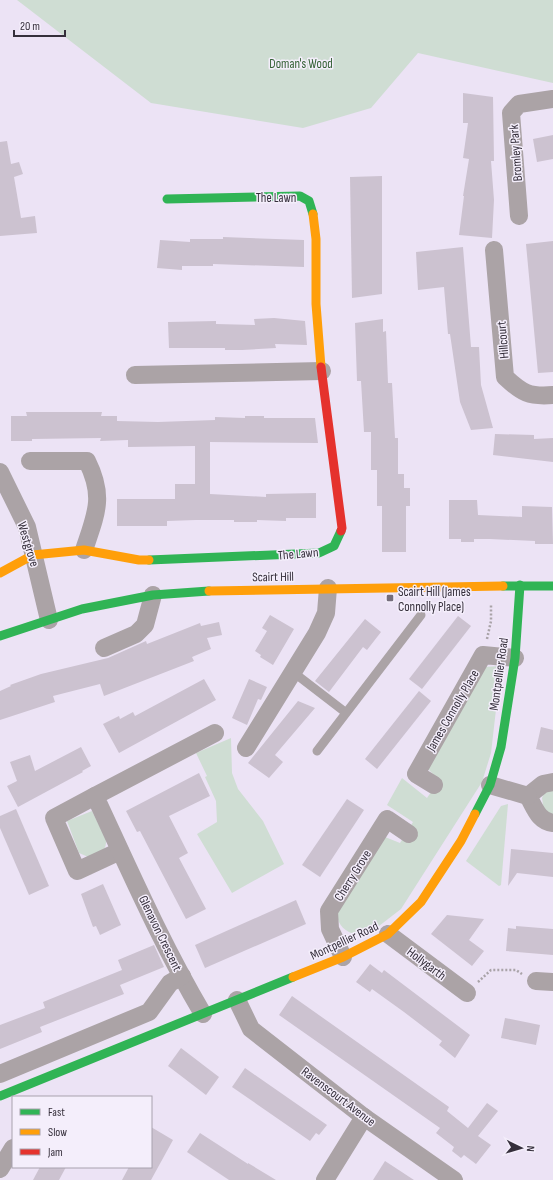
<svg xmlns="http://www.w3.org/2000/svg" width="553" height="1180" viewBox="0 0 553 1180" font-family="'Sofia Sans Condensed',sans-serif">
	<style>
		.green { fill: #cfddd3 }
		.building { fill: #ccc2d0 }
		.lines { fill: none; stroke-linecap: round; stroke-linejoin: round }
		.path { stroke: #a9a3a8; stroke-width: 2.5; stroke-dasharray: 2 2; stroke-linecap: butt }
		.lane { stroke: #aba3a6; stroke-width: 9 }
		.street { stroke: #aba3a6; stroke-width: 18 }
		.fast { stroke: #30b455; stroke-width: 9 }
		.slow { stroke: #ff9f0a; stroke-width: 9 }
		.jam { stroke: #e5322d; stroke-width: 9 }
		.poi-dot { fill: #756e7c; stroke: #f4eefb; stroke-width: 1.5 }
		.labels { text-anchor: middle; stroke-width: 3; stroke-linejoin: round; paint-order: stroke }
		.park-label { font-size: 13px; fill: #336034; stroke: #f4eefb }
		.street-label { font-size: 13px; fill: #352f3b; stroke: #f4eefb }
		.poi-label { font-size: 13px; fill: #352f3b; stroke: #f4eefb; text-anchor: start }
	</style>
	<rect width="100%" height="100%" fill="#ece3f5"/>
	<!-- green -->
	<g class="green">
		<path d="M17 0H553V83L418 53 371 108 303 128 151 103Z"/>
		<path d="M501 666 491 753 482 782 401 909 379 926 356 935C345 931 338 926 337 914L385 837 400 843 413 822 387 805 402 778 427 798 439 780 427 768 483 667Z"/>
		<path d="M231 738 232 773 238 789 263 821 284 864 232 893 197 834 217 822 216 801 205 777 207 776 196 753Z"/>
		<path d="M553 789V816L544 812 542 798 545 791Z"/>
		<path d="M508 804 501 885 499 886 466 861 501 806Z"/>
		<path d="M92 811 106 839C107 850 101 853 93 859L79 853 67 821Z"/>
	</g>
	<!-- building -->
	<g class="building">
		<path d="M463 93 493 97 494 161H491L494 200 492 238 459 235 464 196H463L469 159 463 158 468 123H463Z"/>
		<path d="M553 135V159L537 162 533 139Z"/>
		<path d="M7 141 11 164 19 162 23 174 14 177 21 218 35 216 37 233 0 236V142Z"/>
		<path d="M382 176V294L352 298 350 177Z"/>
		<path d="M223 237 304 240V267L213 264V266H182V270L157 268 160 240 190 242V239H223Z"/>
		<path d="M553 241V372L538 373 526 244Z"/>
		<path d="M463 247 471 347H479L481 385 493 428 471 430 460 402 450 334H448L444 287 418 290 416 252Z"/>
		<path d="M274 318 305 321 307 345 275 344 276 348 242 350H225V348H169L168 322 216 321V324L255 325 254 319Z"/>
		<path d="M383 319V332L386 331 388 383H392L395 438H398V474H404V488H410V506H406V552H382V506H377V470H371V432H364L361 381H357L355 323Z"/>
		<path d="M26 412H102L101 416H117V421L158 422 215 420V417L245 418V416H264V418H315L318 443 210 442V494L266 497V494L316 493V518H286V521L257 520V522H234V520H196L167 521V526H117V499H175V484H195V446L128 447V440L100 441 101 438 32 439V441H11V416H27Z"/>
		<path d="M495 434 534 435V439L553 438V462L493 455Z"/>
		<path d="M449 500H477L478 515 522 517V506L552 507 553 544H535V541L490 539H474V542H461V539H449Z"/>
		<path d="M270 615 294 629 273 665 260 657 261 655 255 651 267 631 262 628Z"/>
		<path d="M458 616 471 626 422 689 409 679Z"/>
		<path d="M365 619 381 632 367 650 363 647 329 692 315 681Z"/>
		<path d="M219 622 222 635 207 638 211 649 192 657 194 661 104 696 100 684 53 696 55 702 0 720V691L11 686 10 685 41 674 108 658 146 641 147 644 200 623 201 626Z"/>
		<path d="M204 679 216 700 119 753 103 724 119 716 120 719 133 712 135 716Z"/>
		<path d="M249 679 267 687 261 700 258 699 247 725 232 718Z"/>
		<path d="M419 691 431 701 377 769 365 759Z"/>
		<path d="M298 701 315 708 275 755 283 762 269 778 248 763Z"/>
		<path d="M541 727 553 730V753L536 749Z"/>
		<path d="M81 747 91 766 82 771 83 772 18 807 7 786 17 781 10 762 30 755 35 771Z"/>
		<path d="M199 773 210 796 169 816 188 853 179 858 206 909 186 919 140 831 137 832 126 811Z"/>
		<path d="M347 799 364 810 320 877 302 865Z"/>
		<path d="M16 809 49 886 29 895 0 828V816Z"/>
		<path d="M511 849 553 853V877L517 873 508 886Z"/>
		<path d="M103 884 121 925 100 935 96 926 93 927 81 894Z"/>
		<path d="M296 900 306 924 205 968 195 945Z"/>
		<path d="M447 915 484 919 469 940 484 951 472 966 431 934Z"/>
		<path d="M516 926 553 929V955L506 951 508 928 516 929Z"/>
		<path d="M154 945 164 967 120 985 124 994 40 1027 42 1032 0 1049V1025L45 1008 43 1002 122 970 118 960Z"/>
		<path d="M370 964 382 973 384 970 470 1035 455 1058 439 1045 442 1041 404 1012 372 989 370 992 356 982Z"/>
		<path d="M292 996 449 1107 447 1111 468 1128 487 1103 498 1111 478 1136 491 1145 476 1164 464 1155 461 1158 452 1151 454 1147 436 1133 440 1128 279 1015Z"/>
		<path d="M505 1018 540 1025 536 1045 501 1038Z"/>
		<path d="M181 1048 219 1077 206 1095 168 1066Z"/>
		<path d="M245 1068 327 1125 319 1135 316 1133 310 1141 232 1087Z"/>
		<path d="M151 1127 173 1140 151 1180H122L129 1167H151Z"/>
		<path d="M200 1133 248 1164V1163L276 1180H229L187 1152Z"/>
		<path d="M385 1161 414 1180H373Z"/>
		<path d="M40 1167H66L59 1180H33Z"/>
	</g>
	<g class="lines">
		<!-- path -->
		<g class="path">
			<path d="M487 639 491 621V604"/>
			<path d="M478 982 491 970H516L522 974"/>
		</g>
		<!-- lane -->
		<g class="lane">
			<path d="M293 672 345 712"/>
			<path d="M317 751 421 615"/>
		</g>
		<!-- street -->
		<g class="street">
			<path d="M519 216 511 113 519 104 553 99"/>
			<path d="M494 250 505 377C522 393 529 397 553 395"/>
			<path d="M135 375 322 371"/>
			<path d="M30 461H87C105 497 96 514 84 550"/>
			<path d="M0 472 27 527 49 620"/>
			<path d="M104 648 136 634 145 625 153 595"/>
			<path d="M246 748 317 633 326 613 328 588"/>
			<path d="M553 782 543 784 528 796C535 808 538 821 553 823"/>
			<path d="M434 785 416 774 483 655 515 658"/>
			<path d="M490 785 528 796"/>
			<path d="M95 796 54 818 77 871 120 851"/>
			<path d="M388 934 467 993"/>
			<path d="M343 957 330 929 329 911 387 819 409 834"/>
			<path d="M536 981 553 982"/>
			<path d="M237 1000 251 1029 364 1117 454 1180"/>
			<path d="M203 1014C162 945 129 869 95 796L215 733"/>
			<path d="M0 1074 149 1012 170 983 182 976"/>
			<path d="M0 1169 13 1148"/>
			<path d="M325 1180 364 1117"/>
		</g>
		<!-- fast -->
		<g class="fast">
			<path d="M167 199 300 196 309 201 313 214"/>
			<path d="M149 560 319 553 334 546 341 531"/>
			<path d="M503 586H553"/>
			<path d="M0 636 82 609 153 595 209 591"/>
			<path d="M475 814 490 785 501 747 515 658 520 585"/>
			<path d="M0 1096 293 977"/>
		</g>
		<!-- slow -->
		<g class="slow">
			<path d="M313 214 316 239V304L321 367"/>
			<path d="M0 573 33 555 84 550 139 560H149"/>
			<path d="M209 591 503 586"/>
			<path d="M293 977 343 957 388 934 421 902 461 841 475 814"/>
		</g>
		<!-- jam -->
		<path class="jam" d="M321 367 342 528 341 531"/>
	</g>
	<!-- markers -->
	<rect class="poi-dot" x="386" y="594" width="8" height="8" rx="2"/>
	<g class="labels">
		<!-- park labels -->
		<g class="park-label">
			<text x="301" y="68">Doman's Wood</text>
		</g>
		<!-- street labels -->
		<g class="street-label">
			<text transform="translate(515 153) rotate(-94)" y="5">Bromley Park</text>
			<text x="276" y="202">The Lawn</text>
			<text transform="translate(502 340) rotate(-95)" y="5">Hillcourt</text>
			<text transform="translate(29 544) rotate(73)" y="5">Westgrove</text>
			<text transform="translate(298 553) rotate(-5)" y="5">The Lawn</text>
			<text transform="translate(273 576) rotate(-1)" y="5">Scairt Hill</text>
			<text transform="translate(498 674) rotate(-82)" y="5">Montpellier Road</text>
			<text transform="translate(452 710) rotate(-60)" y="5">James Connolly Place</text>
			<text transform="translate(352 875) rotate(-58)" y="5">Cherry Grove</text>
			<text transform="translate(161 933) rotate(64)" y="5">Glenavon Crescent</text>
			<text transform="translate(344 940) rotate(-25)" y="5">Montpellier Road</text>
			<text transform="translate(427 963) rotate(37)" y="5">Hollygarth</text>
			<text transform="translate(339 1096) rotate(37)" y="5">Ravenscourt Avenue</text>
		</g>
		<!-- poi labels -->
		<g class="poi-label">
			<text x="398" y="596">Scairt Hill (James<tspan x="398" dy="15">Connolly Place)</tspan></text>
		</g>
	</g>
	<!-- legend -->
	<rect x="12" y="1096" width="140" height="72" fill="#f4eefb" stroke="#a8a2ae"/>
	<rect x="20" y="1109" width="20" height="6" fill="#30b455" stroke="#a8a2ae"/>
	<text x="48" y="1116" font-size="12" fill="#352f3b">Fast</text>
	<rect x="20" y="1129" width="20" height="6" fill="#ff9f0a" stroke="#a8a2ae"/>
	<text x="48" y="1136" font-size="12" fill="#352f3b">Slow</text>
	<rect x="20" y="1149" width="20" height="6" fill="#e5322d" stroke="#a8a2ae"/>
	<text x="48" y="1156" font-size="12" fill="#352f3b">Jam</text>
	<!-- north arrow -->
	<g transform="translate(521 1148) rotate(95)" stroke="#f4eefb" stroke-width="3" paint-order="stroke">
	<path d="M0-3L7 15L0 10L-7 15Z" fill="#352f3b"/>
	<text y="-6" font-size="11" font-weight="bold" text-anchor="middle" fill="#352f3b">N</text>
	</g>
	<!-- scale -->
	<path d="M14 30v6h51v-6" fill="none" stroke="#352f3b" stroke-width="2"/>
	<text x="20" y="30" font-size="12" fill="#352f3b" stroke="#f4eefb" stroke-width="3" paint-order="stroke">20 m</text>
</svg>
